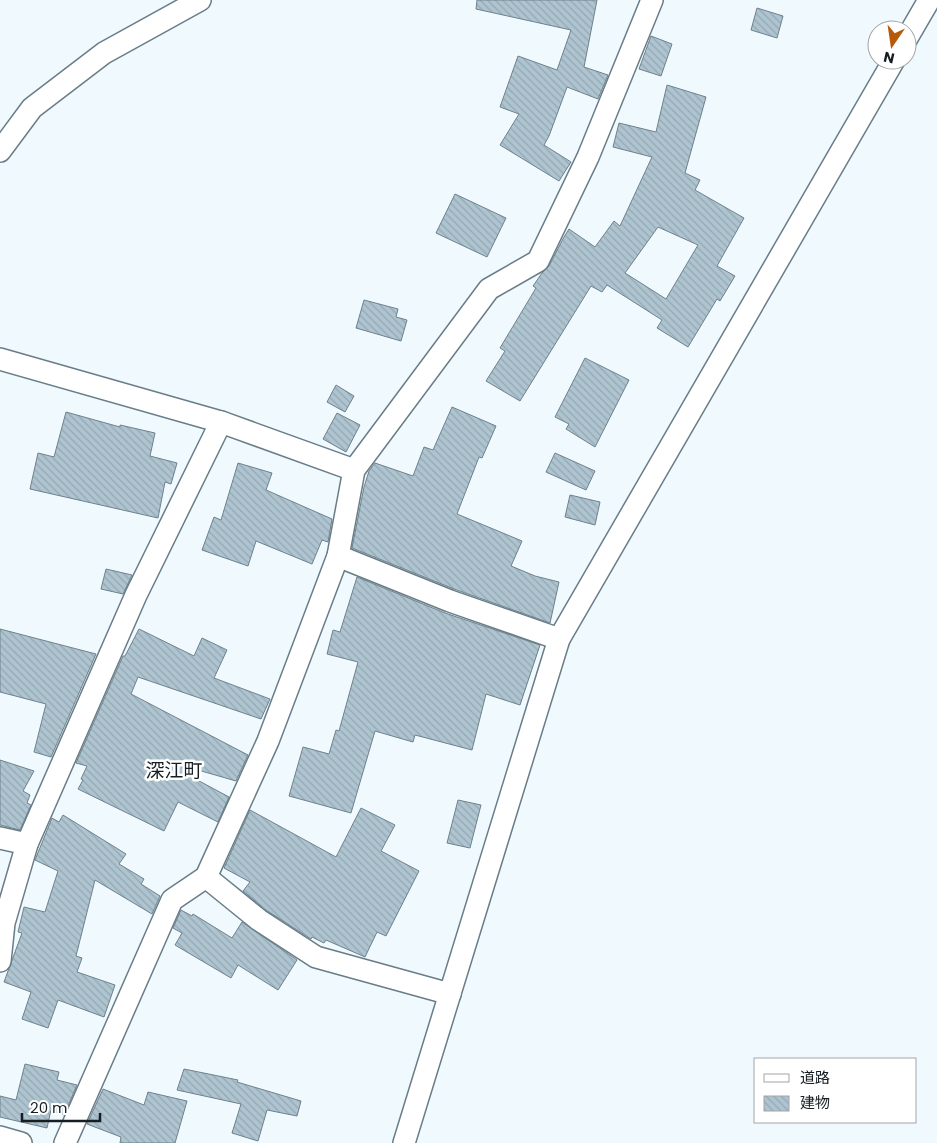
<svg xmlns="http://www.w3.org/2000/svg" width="937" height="1143" viewBox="0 0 937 1143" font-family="Poppins,'Noto Sans JP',sans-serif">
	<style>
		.building { fill: url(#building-back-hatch); stroke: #6d828d; fill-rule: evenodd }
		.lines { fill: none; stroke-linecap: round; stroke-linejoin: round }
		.minor-casing { stroke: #697d88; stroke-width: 24 }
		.minor { stroke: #fff; stroke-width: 21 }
		.labels { text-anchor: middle; stroke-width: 5; stroke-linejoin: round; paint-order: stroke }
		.quarter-label { font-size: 19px; fill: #161e23; stroke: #fff }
	</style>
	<defs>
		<pattern id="building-back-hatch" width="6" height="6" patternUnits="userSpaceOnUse" patternTransform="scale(1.25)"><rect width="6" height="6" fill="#aec4d0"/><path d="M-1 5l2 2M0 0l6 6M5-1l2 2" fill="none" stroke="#95a8b2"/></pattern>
	</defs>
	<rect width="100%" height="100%" fill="#f0f9fe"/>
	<!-- building -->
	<g class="building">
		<path d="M477 0H597L584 67 608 75 598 99 567 87 549 136 544 145 571 162 559 181 500 145 519 114 500 107 518 56 557 70 571 30 476 9Z"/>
		<path d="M757 8 783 16 777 38 751 30Z"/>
		<path d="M651 36 672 44 661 76 639 69Z"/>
		<path d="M667 85 706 97 685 173 700 180 695 190 744 218 717 266 735 276 720 301 717 299 688 347 657 328 662 320 607 285 602 292 591 286 520 401 486 381 505 351 500 348 536 288 533 286 542 273 549 266 564 237 569 229 595 247 614 221 620 226 652 157 613 147 619 123 656 132ZM658 227 698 245 666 299 625 273Z"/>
		<path d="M455 194 506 218 487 257 436 233Z"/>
		<path d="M364 300 398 309 396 317 407 320 401 341 356 328Z"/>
		<path d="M585 358 629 380 595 447 566 429 569 424 555 417Z"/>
		<path d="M336 385 354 396 345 412 327 402Z"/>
		<path d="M452 407 496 426 482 458 479 457 457 514 522 541 511 566 535 576 559 582 550 623 454 589 352 548 364 487 369 471 375 463 413 476 424 447 433 450Z"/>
		<path d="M66 412 120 427V425L155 433 150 456 177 463 171 484 165 482 158 518 30 489 38 453 54 457Z"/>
		<path d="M337 413 360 425 346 452 323 439Z"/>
		<path d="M555 453 595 471 586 490 546 472Z"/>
		<path d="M238 463 272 473 266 490 332 519 328 542 322 540 312 564 256 541 248 566 202 550 214 517 221 520Z"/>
		<path d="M570 495 600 502 595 525 565 517Z"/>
		<path d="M106 569 132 575 123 594 101 589Z"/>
		<path d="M357 577 445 613 540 645 520 705 486 694 472 750 415 735 413 742 375 731 351 813 289 796 303 747 329 754 336 730 339 731 358 662 327 654 333 630 340 632Z"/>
		<path d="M0 629 96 654 51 757 34 752 46 704 0 692Z"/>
		<path d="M139 629 194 656 202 638 227 650 214 678 270 699 261 719 138 677 131 694 248 755 236 781 191 768 188 775 229 797 218 822 178 802 164 831 78 789 83 780 81 779 87 766 76 763 123 656H125Z"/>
		<path d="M0 760 34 771 23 791 30 795 27 803 31 805 20 830 0 825Z"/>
		<path d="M458 800 481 805 470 848 447 843Z"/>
		<path d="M361 808 395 825 381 851 419 871 386 936 377 932 365 957 326 940 324 943 312 937 311 939 266 910 243 891 250 882 224 868 250 810 336 857Z"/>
		<path d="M63 815 126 854 119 864 144 879 141 884 160 896 152 914 95 880 76 956 82 958 77 972 115 985 104 1017 58 1000 48 1028 22 1019 31 992 4 982 22 933 18 932 24 907 45 912 58 871 35 860 52 818 59 822Z"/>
		<path d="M181 910 192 916 193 914 232 938 242 922 297 960 278 990 238 965 231 978 175 945 182 933 173 928Z"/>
		<path d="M25 1064 59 1072 57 1080 77 1085 64 1115 51 1110 47 1128 0 1117V1096L16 1100Z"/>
		<path d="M184 1069 238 1080 237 1082 301 1101 297 1116 267 1110 258 1141 232 1133 241 1104 177 1090Z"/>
		<path d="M103 1089 144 1105 148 1092 187 1101 175 1143H120L121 1137 87 1124Z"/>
	</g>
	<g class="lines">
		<defs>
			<g id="minor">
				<path d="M907 38 929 0"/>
				<path d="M0 151 32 108 104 53 200 0"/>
				<path d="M0 359 221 422 354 470"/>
				<path d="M338 556 450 601 559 639"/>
				<path d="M0 838 27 844"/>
				<path d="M206 877 259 920 316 957 450 994"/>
				<path d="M0 961 4 923 27 844 136 595 221 422"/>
				<path d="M0 1137 21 1143"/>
				<path d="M65 1143 172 900 206 877 268 741 338 556 354 470 489 289 538 261 588 157 652 0"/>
				<path d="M404 1143 559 639 894 60"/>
			</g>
		</defs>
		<!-- minor casing -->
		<use href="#minor" class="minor-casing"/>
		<!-- minor -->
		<use href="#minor" class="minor"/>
	</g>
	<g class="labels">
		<!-- quarter labels -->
		<g class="quarter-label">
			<text x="174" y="777">深江町</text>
		</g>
	</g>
	<!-- legend -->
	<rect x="754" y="1058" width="162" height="65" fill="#ffffff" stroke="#a2a5a7"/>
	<rect x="764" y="1074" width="25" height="8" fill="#ffffff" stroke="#a2a5a7"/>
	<text x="800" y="1083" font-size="15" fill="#161e23">道路</text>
	<rect x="764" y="1096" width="25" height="15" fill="url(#building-back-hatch)" stroke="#a2a5a7"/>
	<text x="800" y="1108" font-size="15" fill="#161e23">建物</text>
	<!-- north arrow -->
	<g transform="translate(892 45) rotate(193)"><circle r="24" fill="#ffffff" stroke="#a2a5a7"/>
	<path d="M0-4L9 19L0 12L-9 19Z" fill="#b75909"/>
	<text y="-8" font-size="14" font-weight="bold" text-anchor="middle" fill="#161e23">N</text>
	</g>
	<!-- scale -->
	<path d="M22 1113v8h78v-8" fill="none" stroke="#161e23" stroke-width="2.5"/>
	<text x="30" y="1113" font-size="15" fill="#161e23" stroke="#ffffff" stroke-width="4" paint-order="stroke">20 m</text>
</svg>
